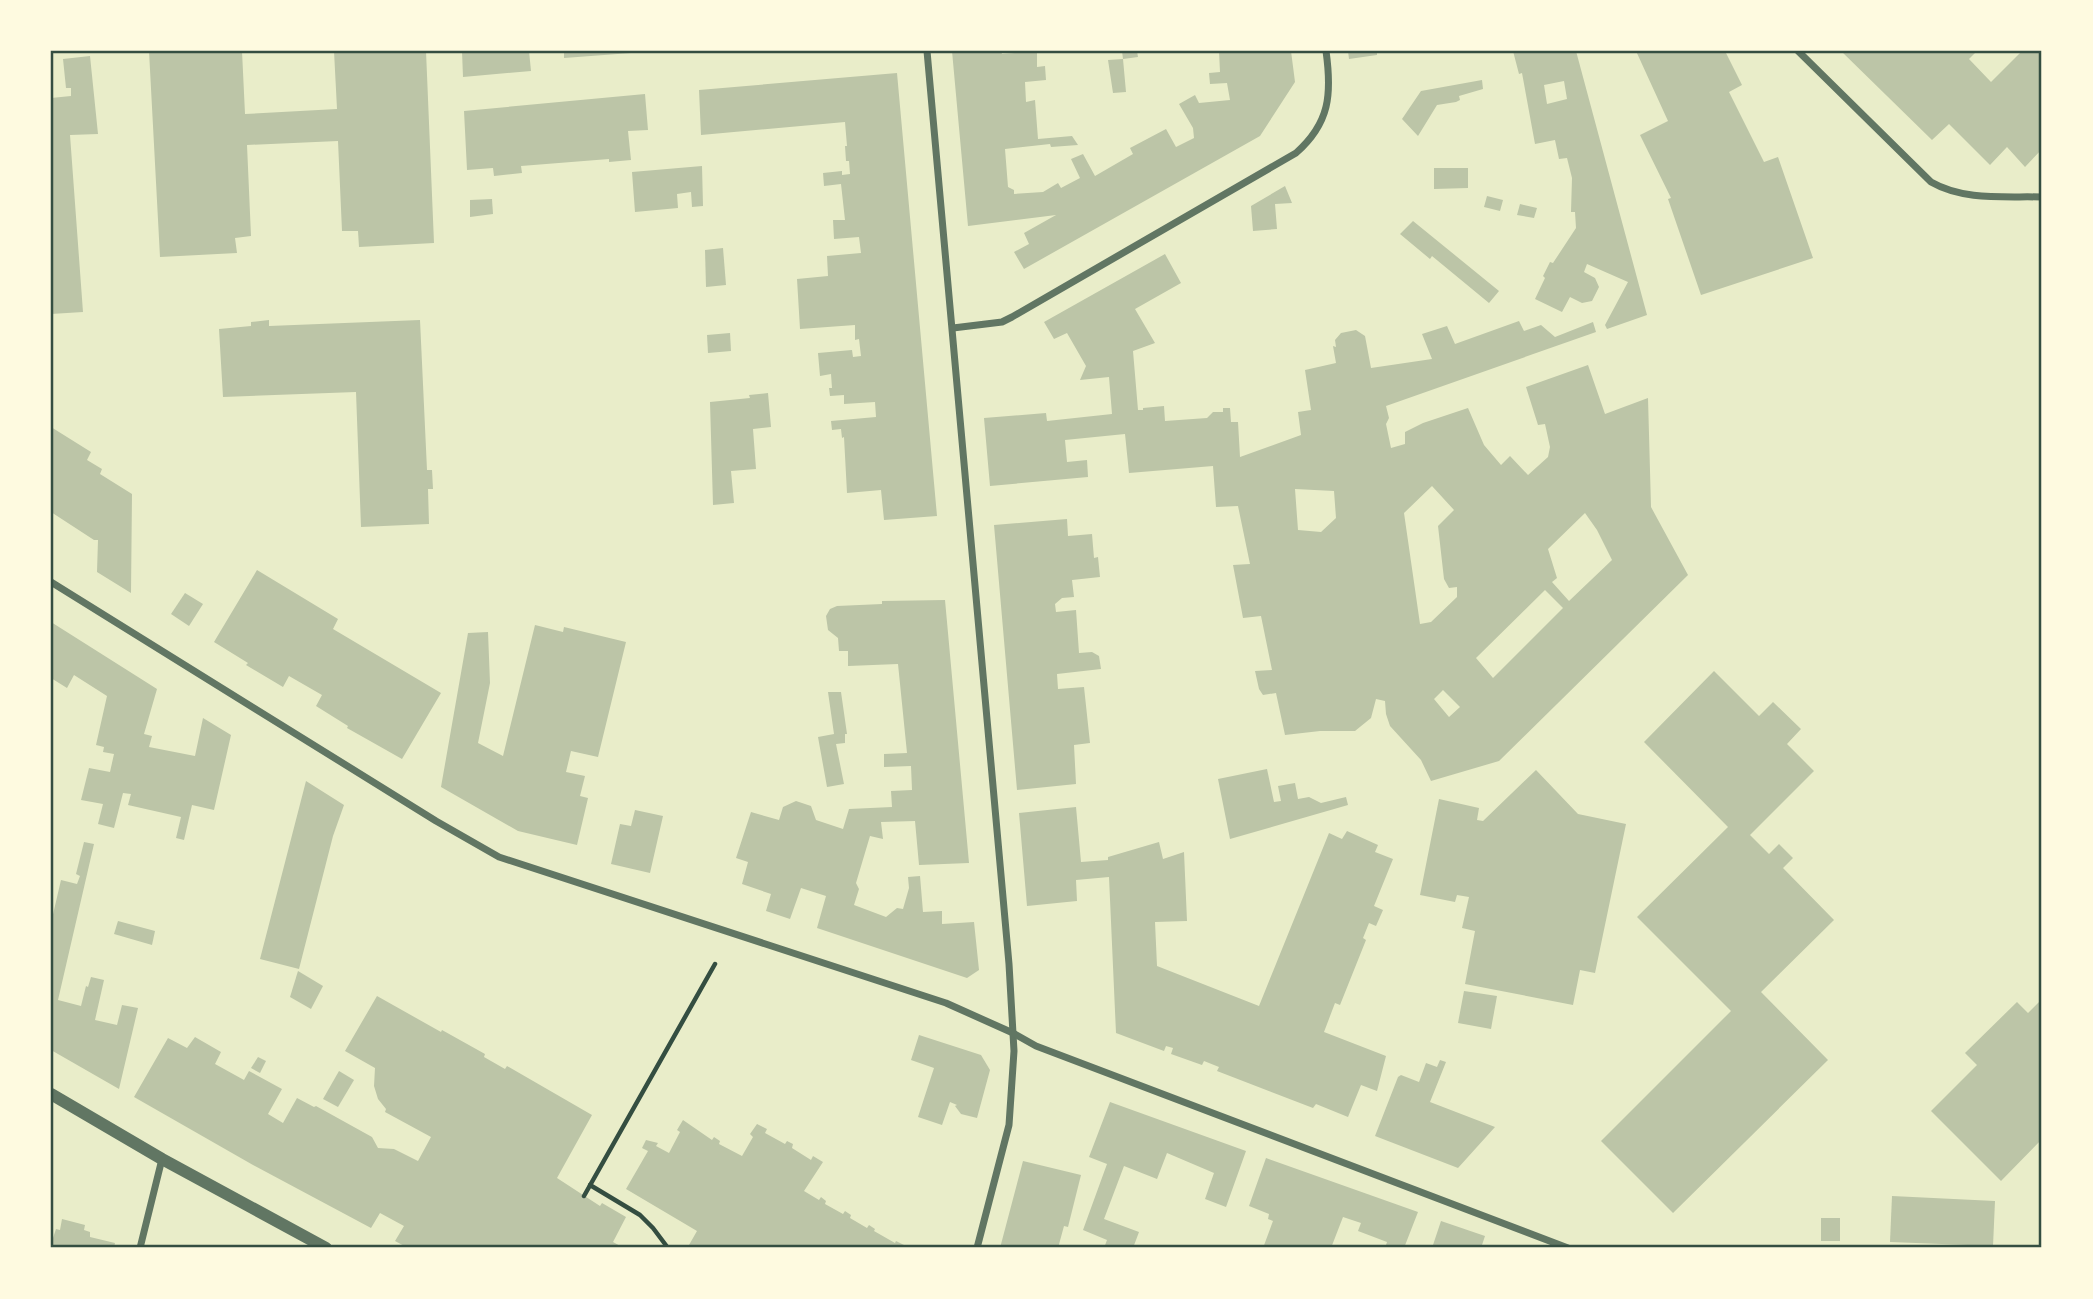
<svg xmlns="http://www.w3.org/2000/svg" width="2093" height="1299" viewBox="0 0 2093 1299" font-family="'DejaVu Sans',sans-serif">
	<style>
		.building { fill: #bcc5a7; fill-rule: evenodd }
		.lines { fill: none; stroke-linecap: round; stroke-linejoin: round }
		.path { stroke: #344e41; stroke-width: 4.5 }
		.minor { stroke: #617663; stroke-width: 7 }
		.tertiary { stroke: #617663; stroke-width: 12 }
		.neatline { fill: none; stroke: #344e41; stroke-width: 2.5 }
	</style>
	<rect width="100%" height="100%" fill="#e9edc9"/>
	<!-- building -->
	<g class="building">
		<path d="M149 51H242L245 114 337 109 334 51H426L434 243 359 247 358 231H342L338 141 247 145 251 236 235 238 237 253 160 257Z"/>
		<path d="M462 51H529L531 71 463 77Z"/>
		<path d="M564 51H631V53L564 58Z"/>
		<path d="M952 51H1001L1002 54 1037 51V67L1045 66 1046 80 1025 82 1026 102 1035 100 1038 139 1072 136 1078 145 1051 147 1050 144 1005 149 1008 187 1014 190V194L1043 192 1058 183 1061 188 1080 178 1071 159 1083 154 1095 176 1133 154 1130 148 1166 129 1176 147 1194 138 1193 128 1179 104 1195 95 1199 103 1230 100 1227 83 1210 84 1209 73 1220 72 1219 51H1291L1295 82 1260 136 1024 269 1014 252 1029 244 1024 233 1056 215 968 226Z"/>
		<path d="M1122 51H1137L1138 57 1123 59 1126 92 1113 93 1108 60 1123 59Z"/>
		<path d="M1348 51H1377V55L1349 59Z"/>
		<path d="M1513 51H1576L1647 315 1607 329 1605 325 1628 282 1587 264 1584 272 1595 278 1599 287 1592 301 1582 303 1570 297 1562 312 1535 299 1545 278 1543 276 1550 262 1553 263 1576 228 1575 212H1571L1572 178 1567 158 1559 159 1555 140 1535 144 1522 73 1519 74ZM1564 81 1567 99 1547 104 1544 85Z"/>
		<path d="M1636 51H1725L1742 85 1729 92 1764 162 1778 157 1813 258 1701 295 1668 199 1671 198 1640 135 1668 121Z"/>
		<path d="M1841 51H1977L1969 59 1991 82 2022 51H2042V149L2025 167 2007 147 1990 165 1949 124 1932 140Z"/>
		<path d="M90 56 98 134 70 135 83 312 51 314V98L71 96V88H66L63 59Z"/>
		<path d="M897 73 937 516 884 520 881 490 847 493 844 437 842 438 841 429 832 430 831 421 876 417 875 402 844 404V395L830 396 829 388H832L831 374 820 376 818 353 852 350 853 357 861 356 859 339 855 340V325L800 329 797 279 828 276 827 256 861 253 859 237 834 239 833 220H845L841 184 824 186 823 173 842 171V175L850 174 849 161H846L845 146H847L845 122 701 135 699 90Z"/>
		<path d="M1482 80 1483 89 1459 96 1460 100 1456 102 1437 105 1418 136 1402 119 1421 91Z"/>
		<path d="M645 94 648 130 628 131 631 160 609 162V159L521 166 522 173 494 176 493 168 467 170 464 111Z"/>
		<path d="M702 166 703 206 692 207 691 192 677 194 678 208 635 212 632 172Z"/>
		<path d="M1434 168H1468V188L1434 189Z"/>
		<path d="M1285 186 1292 203 1275 204 1277 229 1253 231 1251 206Z"/>
		<path d="M1487 196 1503 200 1500 211 1484 207Z"/>
		<path d="M492 199 493 214 470 217V200Z"/>
		<path d="M1520 204 1537 208 1534 218 1517 215Z"/>
		<path d="M1413 221 1499 291 1489 303 1432 256 1430 259 1400 234Z"/>
		<path d="M723 248 726 285 706 287 705 250Z"/>
		<path d="M1165 254 1181 283 1135 309 1155 343 1133 351 1138 410H1143V408L1164 406 1165 421 1207 418 1213 412H1223V408H1230L1231 422H1238L1240 457 1301 435 1298 412 1311 410 1305 370 1336 363 1333 346 1336 347 1335 340 1341 333 1356 330 1365 336 1371 368 1432 359 1422 334 1447 326 1455 344 1519 321 1524 331 1541 325 1555 337 1593 322 1596 332 1386 406 1389 418 1386 424 1391 448 1405 444V432L1423 423 1468 408 1484 445 1501 465 1510 456 1528 475 1548 457 1550 447 1545 424 1538 425 1526 387 1588 365 1605 414 1648 398 1651 507 1688 575 1499 761 1431 781 1421 760 1390 726 1386 714 1385 701 1376 699 1371 718 1355 731H1320L1285 735 1276 693 1263 695 1259 689 1255 671 1272 670 1261 616 1243 618 1233 565 1250 564 1238 506 1216 507 1213 466 1129 473 1125 434 1065 440 1067 462 1087 460 1088 477 990 486 984 418 1046 413 1047 421 1112 414 1109 377 1080 380 1086 366 1067 333 1054 339 1044 322ZM1432 486 1454 510 1438 526 1444 579 1449 588 1457 587V597L1431 622 1420 624 1404 513ZM1295 489 1334 491 1336 518 1321 532 1298 530ZM1585 513 1597 530 1612 560 1569 601 1552 582 1557 578 1548 549ZM1545 590 1563 608 1493 678 1476 658ZM1443 690 1460 707 1449 717 1434 699Z"/>
		<path d="M269 320V326L420 320 427 470H432L433 489H428L429 524 361 527 356 392 223 397 219 329 251 326V322Z"/>
		<path d="M730 333 731 351 708 353 707 335Z"/>
		<path d="M768 393 771 427 753 429 756 469 731 471 734 503 713 505 710 402 750 398 749 395Z"/>
		<path d="M51 427 91 452 87 460 102 469 100 474 132 494 131 593 97 572 98 540H94L51 512Z"/>
		<path d="M1067 519 1068 536 1092 534 1094 558 1098 557 1100 577 1072 580 1074 597 1062 598 1055 604 1056 612 1076 610 1079 653 1092 652 1099 656 1101 669 1057 674 1058 689 1084 687 1090 743 1074 745 1076 784 1017 790 994 525Z"/>
		<path d="M257 570 338 619 333 629 441 693 402 759 347 728 348 726 316 706 322 695 289 676 283 687 246 665 248 663 214 642Z"/>
		<path d="M185 593 203 604 189 626 171 614Z"/>
		<path d="M945 600 969 863 919 865 915 821 881 822 883 839 870 836 856 883 859 889 854 905 886 917 897 908 903 909 909 888 908 877 920 876 923 912 942 911V924L974 922 979 970 967 978 817 928 826 896 801 888 790 919 766 911 771 894 742 884 748 862 736 858 751 812 779 820 783 807 796 801 811 806 816 820 843 829 849 809 892 807 891 791 912 790 911 766 884 767V754L907 753 898 664 848 666V651H839L838 638 828 630 826 616 830 609 837 606 882 604V601Z"/>
		<path d="M51 622 157 689 144 734 152 736 149 747 195 756 203 718 231 735 214 810 192 805 184 840 176 838 181 817 128 805 131 794 123 793 114 828 98 824 103 804 81 800 89 768 110 772 114 754 103 752 104 747 96 745 107 696 74 675 67 688 51 678Z"/>
		<path d="M535 625 563 632 564 627 626 642 598 757 571 751 566 772 585 776 580 796 588 798 577 845 518 831 441 787 468 633 488 632 490 683 478 743 503 756Z"/>
		<path d="M1714 671 1759 716 1773 702 1801 729 1787 744 1814 771 1750 835 1769 854 1779 844 1793 858 1783 868 1834 920 1761 992 1828 1060 1673 1213 1601 1141 1731 1011 1637 917 1728 827 1644 742Z"/>
		<path d="M828 692H841L847 734H845V743L836 744 844 784 827 787 818 737 834 734Z"/>
		<path d="M1267 769 1274 802 1281 801 1278 786 1295 783 1298 799 1309 797 1321 803 1346 797 1348 805 1230 839 1218 779Z"/>
		<path d="M1536 770 1578 814 1626 824 1595 973 1580 970 1573 1005 1465 984 1475 931 1462 928 1469 897 1457 895 1455 902 1420 895 1439 799 1479 808 1477 820 1483 821Z"/>
		<path d="M306 781 344 805 333 836 299 969 260 959Z"/>
		<path d="M1076 807 1081 862 1108 860V857L1159 842 1163 859 1184 852 1187 921 1155 922 1157 966 1259 1006 1329 833 1342 839 1347 831 1378 845 1375 852 1393 859 1374 906 1383 910 1376 926 1369 923 1363 938 1366 940 1340 1005 1335 1003 1324 1032 1386 1056 1377 1091 1361 1085 1348 1117 1316 1104 1313 1108 1217 1071 1219 1067 1204 1061 1202 1065 1171 1054 1173 1048 1166 1046 1164 1051 1116 1033 1109 877 1076 880 1077 901 1027 906 1019 813Z"/>
		<path d="M635 810 663 816 650 873 611 864 620 824 631 826Z"/>
		<path d="M84 842 94 844 58 1000 81 1006 86 986 88 987 91 977 104 980 95 1020 117 1025 122 1005 138 1008 119 1089 51 1050V923L61 880 77 884 80 876 76 874Z"/>
		<path d="M118 921 155 931 152 945 114 934Z"/>
		<path d="M298 971 323 986 311 1009 290 997Z"/>
		<path d="M1464 991 1497 996 1491 1029 1458 1023Z"/>
		<path d="M377 996 441 1032 442 1030 485 1054 484 1057 505 1069 507 1066 592 1115 557 1178 600 1206 602 1203 626 1217 613 1242 624 1248H408L395 1241 404 1226 380 1213 371 1228 253 1165 134 1097 168 1038 187 1048 195 1037 221 1052 215 1064 244 1080 249 1071 282 1089 268 1114 283 1123 297 1098 314 1107 316 1106 372 1137 378 1148 394 1149 418 1161 431 1137 385 1112 386 1109 378 1099 374 1086 375 1068 345 1051Z"/>
		<path d="M2042 999V1139L2001 1181 1931 1111 1977 1065 1965 1053 2017 1002 2028 1013Z"/>
		<path d="M919 1035 981 1055 990 1070 977 1118 961 1114 955 1106 957 1105 950 1102 942 1125 918 1117 934 1068 911 1060Z"/>
		<path d="M258 1057 266 1061 260 1073 251 1068Z"/>
		<path d="M1440 1060 1446 1062 1430 1102 1495 1127 1458 1168 1375 1136 1398 1077 1401 1075 1419 1082 1426 1063 1437 1067Z"/>
		<path d="M339 1071 354 1080 338 1107 323 1099Z"/>
		<path d="M1110 1102 1246 1151 1226 1207 1205 1199 1214 1173 1167 1153 1157 1179 1124 1166 1104 1219 1139 1232 1133 1248H1104L1107 1240 1083 1230 1107 1164 1089 1157Z"/>
		<path d="M683 1120 712 1140 714 1137 720 1141 719 1144 742 1156 753 1137 750 1134 757 1124 767 1129 765 1133 785 1144 787 1141 793 1144 792 1148 811 1160 813 1156 823 1162 804 1191 819 1200 821 1197 826 1201 825 1204 843 1214 845 1211 851 1215 850 1218 867 1228 869 1225 875 1229 874 1231 895 1243 896 1241 904 1245 903 1248H695L689 1245 697 1231 626 1189 648 1151 642 1148 646 1140 658 1143 656 1146 669 1153 680 1132 677 1130Z"/>
		<path d="M1266 1158 1418 1212 1404 1248H1385L1387 1242 1358 1231 1361 1223 1343 1217 1331 1248H1263L1273 1221 1268 1219 1269 1214 1249 1206Z"/>
		<path d="M1023 1161 1081 1175 1068 1227 1064 1226 1058 1248H1000Z"/>
		<path d="M1892 1196 1995 1201 1993 1246 1890 1242Z"/>
		<rect x="1821" y="1218" width="19" height="23"/>
		<path d="M62 1219 85 1225 84 1230 90 1232V1237L115 1243 114 1248H52L51 1244 56 1229 60 1230Z"/>
		<path d="M1441 1221 1485 1236 1481 1248H1432Z"/>
	</g>
	<g class="lines">
		<!-- path -->
		<g class="path">
			<path d="M590 1185 640 1215 653 1228 668 1248"/>
			<path d="M584 1196 715 964"/>
		</g>
		<!-- minor -->
		<g class="minor">
			<path d="M927 51 1009 964 1014 1051 1009 1125 977 1248"/>
			<path d="M1798 51 1931 182C1964 201 2005 196 2042 197"/>
			<path d="M953 328 1002 322 1012 317 1296 153C1330 123 1332 94 1326 51"/>
			<path d="M51 582 436 821 499 857 946 1003 1013 1033 1036 1046 1568 1248"/>
			<path d="M140 1248 162 1159"/>
		</g>
		<!-- tertiary -->
		<path class="tertiary" d="M51 1094 162 1159 326 1248"/>
	</g>
	<!-- border -->
	<rect width="2093" height="1299" fill="none" stroke="#fefae0" stroke-width="105"/>
	<rect x="52" y="52" width="1988" height="1194" class="neatline"/>
</svg>
